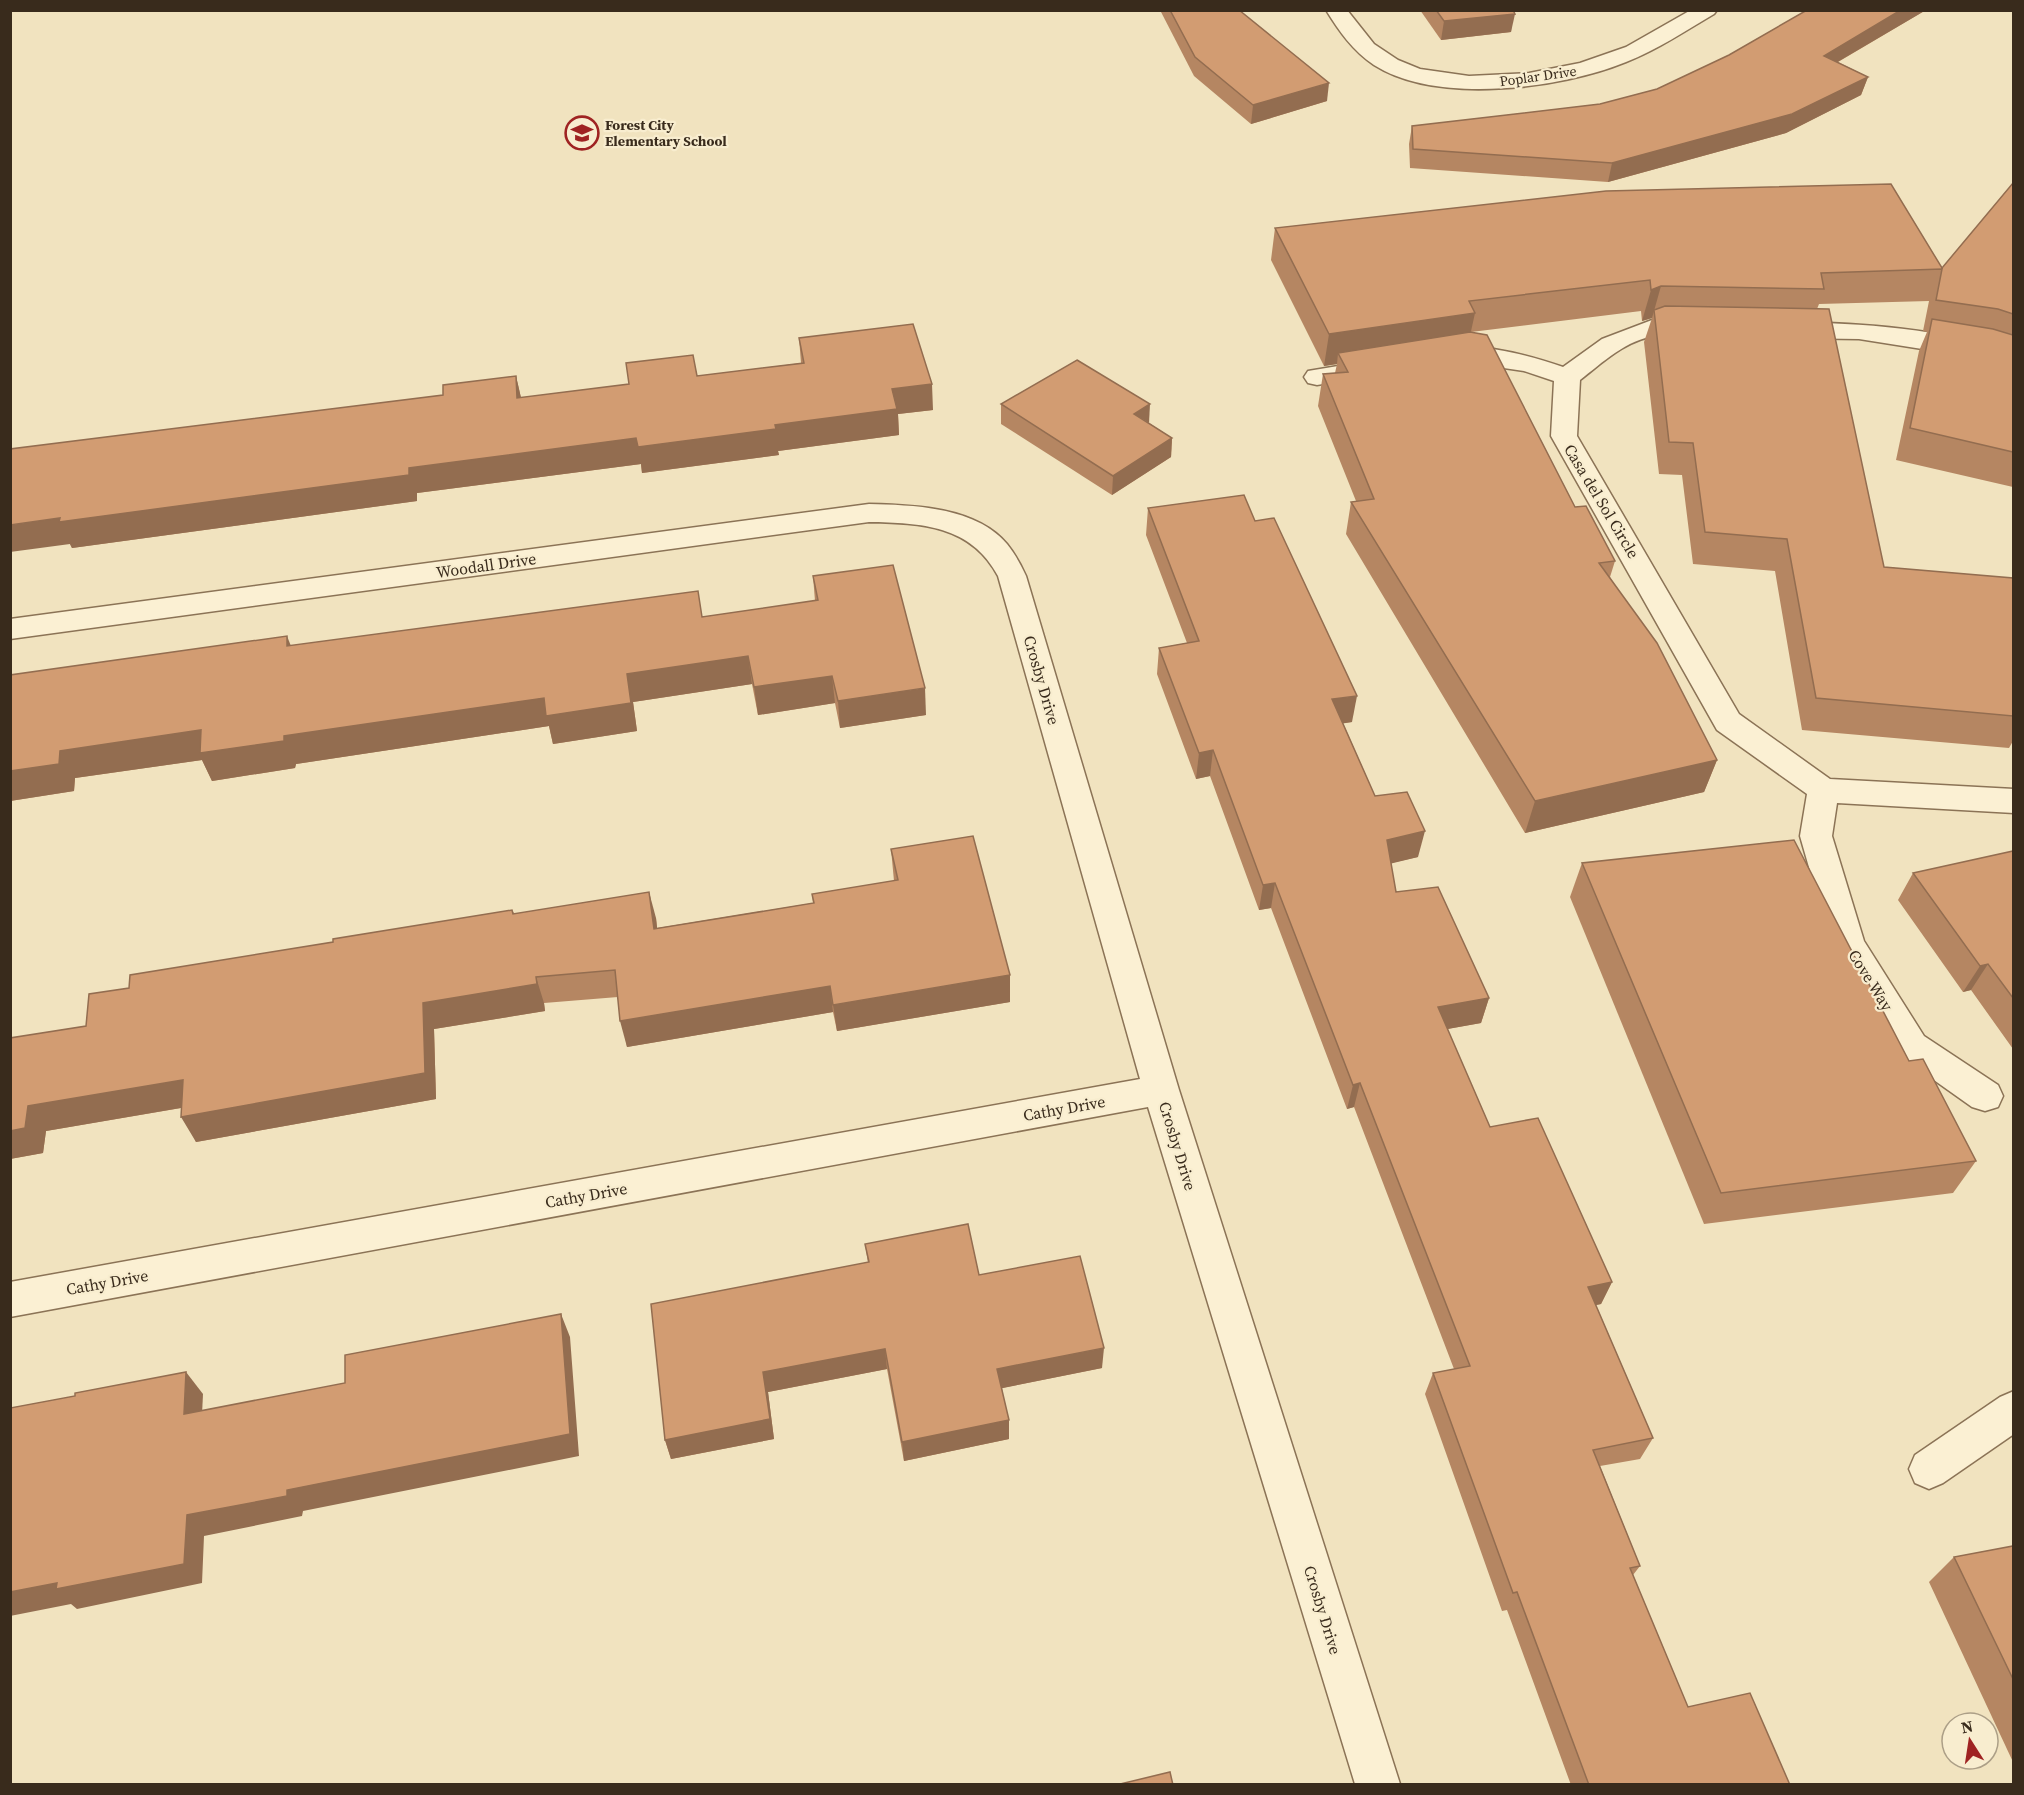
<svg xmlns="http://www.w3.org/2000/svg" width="2024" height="1795" viewBox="0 0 2024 1795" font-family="'Source Serif 4',serif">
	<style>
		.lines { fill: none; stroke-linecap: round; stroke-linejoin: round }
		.minor-casing { stroke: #8b7356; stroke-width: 3 }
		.minor { fill: #fbf0d3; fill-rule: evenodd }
		.wall { fill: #b58662 }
		.shaded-wall { fill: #936d50 }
		.building { fill: #d29c72; stroke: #936d50; stroke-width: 1.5 }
		.labels { text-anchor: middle; stroke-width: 4.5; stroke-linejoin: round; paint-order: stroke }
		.far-street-label { font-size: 14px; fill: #392b1c; stroke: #f8edcf }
		.far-poi-label { font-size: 14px; font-weight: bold; fill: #392b1c; stroke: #f8edcf; text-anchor: start }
		.street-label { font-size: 16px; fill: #392b1c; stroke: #f8edcf }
	</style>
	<rect width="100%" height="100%" fill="#f1e3bf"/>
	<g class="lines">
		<defs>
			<g id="minor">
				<path d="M1326 10H1347L1374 44 1398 60 1420 69 1469 76 1529 73 1580 63 1626 47 1691 10H1717L1714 14C1685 31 1657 50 1626 62 1560 89 1437 105 1374 65 1353 51 1339 31 1326 10Z"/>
				<path d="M1652 320 1703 324 1707 329 1703 334C1687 338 1672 334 1656 336 1627 339 1602 363 1580 380L1577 436 1739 714 1830 779 2014 789V813L1837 803 1832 836 1864 941 1924 1036 1998 1085 2003 1096 1998 1107 1985 1111 1972 1107 1900 1056 1836 953 1831 944 1800 836 1807 794 1717 730 1551 436 1554 381 1524 371 1463 362 1445 360 1441 355 1445 350C1479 341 1531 356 1563 367L1602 339Z"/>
				<path d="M1788 322C1863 323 1942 329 2014 352V369L1979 358 1859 339 1788 338 1779 335 1775 330 1779 325Z"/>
				<path d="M1368 361 1377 363 1381 369 1377 375 1317 385 1308 383 1304 377 1308 371Z"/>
				<path d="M869 504C914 505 976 507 1007 544 1015 554 1021 565 1026 576L1179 1090 1400 1784H1355L1148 1107 10 1317V1282L1140 1079 998 576C971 525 921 523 869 522L10 639V619Z"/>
				<path d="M2014 1391V1434L1943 1483 1929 1489 1915 1483 1909 1469 1915 1455 2000 1397Z"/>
			</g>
		</defs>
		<!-- minor casing -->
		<use href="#minor" class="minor-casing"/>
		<!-- minor -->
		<use href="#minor" class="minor"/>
	</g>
	<!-- wall -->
	<g class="wall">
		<path d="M1160 10H1239L1327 101 1251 124 1194 76Z"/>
		<path d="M1420 10H1513L1511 32 1441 40Z"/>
		<path d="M1807 10H1926L1838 62 1868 77 1861 95 1786 133 1608 182 1410 168 1409 144 1412 126 1600 104 1657 89 1729 55Z"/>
		<path d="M2013 183V487L1896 460 1919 351 1927 332 1923 331 1929 301 1819 304 1817 309 1884 567 2013 578V741L2009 748 1802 730 1775 571 1693 564 1682 475 1659 474 1644 342 1652 318 1642 321 1641 311 1471 332 1575 507 1615 561 1610 577 1717 760 1704 792 1525 833 1346 534 1351 502 1356 501 1318 406 1323 374 1335 373 1337 364 1324 366 1271 260 1275 228 1942 268Z"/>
		<path d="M799 338 933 410 898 414 899 435 778 451 779 455 642 473 641 464 417 493V501L72 548 70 544 443 395 516 376 521 398 801 363Z"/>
		<path d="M1001 404 1149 423 1172 438 1171 457 1112 495 1001 424Z"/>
		<path d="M1148 508 1255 521 1352 722 1343 723 1375 796 1418 857 1391 863 1396 892 1489 998 1481 1023 1447 1029 1490 1127 1612 1282 1601 1304 1596 1305 1653 1438 1640 1459 1600 1466 1640 1566 1633 1575 1688 1707 1790 1785H1571L1507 1610 1502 1611 1425 1394 1433 1373 1454 1369 1354 1107 1347 1109 1271 908 1259 910 1210 776 1196 779 1157 674 1159 648 1187 643 1146 535Z"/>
		<path d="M813 576 926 715 840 728 835 703 758 715 752 684 633 702 637 731 553 744 549 726 296 764 295 768 212 781 202 760 75 778 74 791 10 801V675L291 646 702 617 815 601Z"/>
		<path d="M891 849 1010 975V1002L837 1031 833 1012 627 1047 618 997 544 1003 545 1011 434 1029 436 1099 196 1142 181 1108 46 1131 43 1153 10 1159V1038L86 1026 333 942 512 910 514 913 656 918 657 928 813 903 812 894 894 881Z"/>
		<path d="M2013 851V1049L1971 990 1963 992 1898 900 1913 873Z"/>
		<path d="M1582 863 1909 1061 1976 1161 1953 1193 1704 1224 1570 897Z"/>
		<path d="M865 1244 979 1275 1102 1368 1002 1388 1009 1439 904 1461 887 1369 768 1392 774 1439 671 1459 665 1440 868 1263Z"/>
		<path d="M2013 1546V1762L1929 1582 1954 1557Z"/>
	</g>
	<!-- shaded-wall -->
	<g class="shaded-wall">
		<path d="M1901 10H1926L1817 74 1824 56Z"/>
		<path d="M1515 14 1511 32 1441 40 1444 21Z"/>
		<path d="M1868 77 1861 95 1786 133 1608 182 1612 163Z"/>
		<path d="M1329 83 1327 101 1251 124 1253 105Z"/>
		<path d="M1661 286 1652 318 1642 321 1651 290Z"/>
		<path d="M1475 313 1468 345 1338 353 1337 364 1324 366 1329 334Z"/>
		<path d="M516 376 522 402 517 398Z"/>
		<path d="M932 384 933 410 898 414 899 435 778 451 779 455 642 473 641 464 417 493V501L72 548 70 544 10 552V525L409 468 636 438 775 425 892 389Z"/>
		<path d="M1150 404 1149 423 1134 414Z"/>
		<path d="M1172 438 1171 457 1112 495 1113 476Z"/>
		<path d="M287 636 298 664 287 646Z"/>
		<path d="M748 656 752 684 633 702 637 731 553 744 549 726 296 764 295 768 212 781 202 760 75 778 74 791 10 801V771L60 751 201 730 284 736 627 674Z"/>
		<path d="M832 676 835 703 758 715 754 687Z"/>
		<path d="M925 688 926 715 840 728 838 701Z"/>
		<path d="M1357 696 1352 722 1327 726 1332 699Z"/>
		<path d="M1213 750 1210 776 1196 779 1199 753Z"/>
		<path d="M1717 760 1704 792 1525 833 1535 801Z"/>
		<path d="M1425 831 1418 857 1381 866 1387 840Z"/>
		<path d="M1275 883 1271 908 1259 910 1263 885Z"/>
		<path d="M649 892 656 918 660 955 654 929Z"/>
		<path d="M1988 964 1971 990 1963 992 1980 966Z"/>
		<path d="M1010 975V1002L837 1031 833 1005Z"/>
		<path d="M536 977 544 1003 545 1011 434 1029 436 1099 196 1142 181 1117 423 1003Z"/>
		<path d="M830 986 833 1012 627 1047 620 1021Z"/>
		<path d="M1489 998 1481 1023 1431 1032 1438 1007Z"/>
		<path d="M183 1080 198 1105 46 1131 43 1153 10 1159V1131L28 1106Z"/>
		<path d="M1360 1083 1354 1107 1347 1109 1353 1085Z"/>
		<path d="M1612 1282 1601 1304 1577 1309 1588 1287Z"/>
		<path d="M561 1314 570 1337 579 1456 303 1511 302 1516 204 1536 202 1583 77 1609 71 1604 10 1616V1592L187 1515 287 1490Z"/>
		<path d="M1104 1348 1102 1368 998 1389 997 1369Z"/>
		<path d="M885 1349 887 1369 768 1392 774 1439 671 1459 665 1440 763 1372Z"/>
		<path d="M186 1372 203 1394 201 1435 184 1414Z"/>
		<path d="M1009 1420V1439L904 1461 902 1442Z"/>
	</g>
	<!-- building -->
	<g class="building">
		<path d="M1170 10H1239L1329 83 1253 105 1195 57Z"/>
		<path d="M1436 10H1513L1515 14 1444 21Z"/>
		<path d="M1807 10H1901L1824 56 1868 77 1792 114 1612 163 1413 149 1412 126 1600 104 1657 89 1729 55Z"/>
		<path d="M2013 183V314L1998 309 1936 300 1942 269 1821 273 1824 289 1661 286 1651 290 1650 280 1469 301 1475 313 1329 334 1275 228 1606 191 1891 184 1942 268Z"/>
		<path d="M1665 306 1829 309 1884 567 2013 578V716L1816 698 1787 539 1705 532 1693 443 1669 442 1654 310Z"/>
		<path d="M1932 319 1993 329 2013 335V452L1910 428Z"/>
		<path d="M913 324 932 384 892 389 897 409 775 425 776 429 638 447 636 438 409 468V475L59 522 60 518 10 525V449L443 395V385L516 376 517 398 629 384 626 363 693 355 697 376 804 363 799 338Z"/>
		<path d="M1470 332 1487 335 1575 507 1586 506 1615 561 1599 563 1657 643 1717 760 1535 801 1351 502 1374 499 1323 374 1348 372 1338 353Z"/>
		<path d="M1077 360 1150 404 1134 414 1172 438 1113 476 1001 404Z"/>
		<path d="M1244 495 1255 521 1274 518 1357 696 1332 699 1375 796 1407 792 1425 831 1387 840 1396 892 1438 887 1489 998 1438 1007 1490 1127 1538 1118 1612 1282 1588 1287 1653 1438 1593 1450 1640 1566 1630 1568 1688 1707 1750 1693 1790 1785H1589L1517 1592 1513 1593 1433 1373 1470 1366 1360 1083 1353 1085 1275 883 1263 885 1213 750 1199 753 1159 648 1199 641 1148 508Z"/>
		<path d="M893 565 925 688 838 701 832 676 754 687 748 656 627 674 631 703 546 716 544 698 284 736V741L200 753 201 730 60 751 59 764 10 771V675L287 636V646L698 591 702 617 818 600 813 576Z"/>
		<path d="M973 836 1010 975 833 1005 830 986 620 1021 615 970 536 977 537 984 423 1003 425 1073 181 1117 183 1080 28 1106 25 1128 10 1131V1038L86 1026 89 994 129 988 130 975 333 942V939L512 910 513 914 649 892 654 929 814 903 812 894 898 880 891 849Z"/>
		<path d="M1794 840 1909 1061 1923 1059 1976 1161 1721 1193 1582 863Z"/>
		<path d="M2013 851V998L1988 964 1980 966 1913 873Z"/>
		<path d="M968 1224 979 1275 1080 1256 1104 1348 997 1369 1009 1420 902 1442 885 1349 763 1372 770 1419 665 1440 651 1304 869 1262 865 1244Z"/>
		<path d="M561 1314 570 1434 287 1490V1496L187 1515 184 1564 56 1589 57 1583 10 1592V1408L75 1396V1393L186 1372 184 1414 345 1383V1355Z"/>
		<path d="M2013 1546V1679L1954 1557Z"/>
		<path d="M1170 1772 1173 1785H1116Z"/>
	</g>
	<!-- icons -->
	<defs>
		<symbol id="school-ring" viewBox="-11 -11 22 22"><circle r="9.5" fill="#f8edcf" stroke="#9f2322" stroke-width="1.5"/><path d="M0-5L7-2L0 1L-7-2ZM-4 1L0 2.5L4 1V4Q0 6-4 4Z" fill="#9f2322"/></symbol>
	</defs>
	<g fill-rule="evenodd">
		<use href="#school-ring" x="563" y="114" width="38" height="38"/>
	</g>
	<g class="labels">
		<!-- far-street labels -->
		<g class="far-street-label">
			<text transform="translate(1538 76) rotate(-8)" y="5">Poplar Drive</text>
		</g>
		<!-- far-poi labels -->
		<g class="far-poi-label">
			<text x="605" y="130">Forest City<tspan x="605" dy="16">Elementary School</tspan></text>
		</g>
		<!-- street labels -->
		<g class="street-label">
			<text transform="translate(1602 501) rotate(59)" y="6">Casa del Sol Circle</text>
			<text transform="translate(486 565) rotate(-8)" y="6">Woodall Drive</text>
			<text transform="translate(1042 680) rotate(74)" y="6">Crosby Drive</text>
			<text transform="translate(1871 980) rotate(58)" y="6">Cove Way</text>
			<text transform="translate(1064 1108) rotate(-10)" y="6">Cathy Drive</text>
			<text transform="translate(1178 1146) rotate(73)" y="6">Crosby Drive</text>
			<text transform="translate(586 1195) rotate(-10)" y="6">Cathy Drive</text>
			<text transform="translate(107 1282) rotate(-10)" y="6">Cathy Drive</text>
			<text transform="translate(1323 1610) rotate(73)" y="6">Crosby Drive</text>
		</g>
	</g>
	<!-- border -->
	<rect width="2024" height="1795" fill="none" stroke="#392b1c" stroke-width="24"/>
	<!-- north arrow -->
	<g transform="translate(1970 1741) rotate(348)"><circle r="28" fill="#f8edcf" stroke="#ac9f87" stroke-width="1.5"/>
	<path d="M0-4.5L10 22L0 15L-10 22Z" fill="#9f2322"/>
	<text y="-9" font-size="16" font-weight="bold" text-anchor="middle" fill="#392b1c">N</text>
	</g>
</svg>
